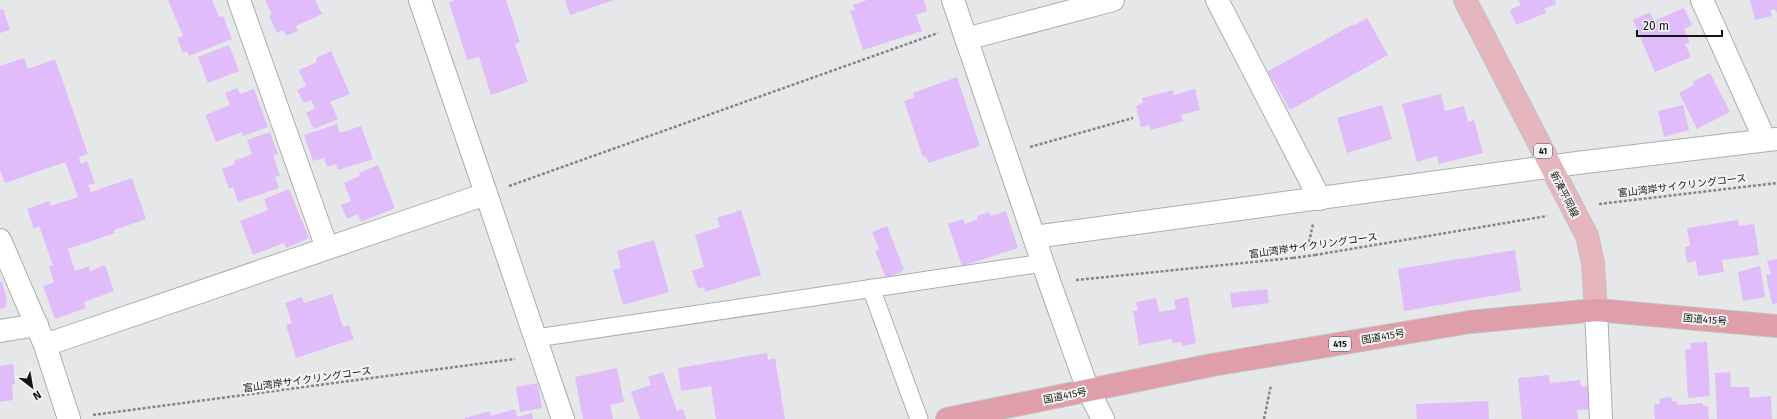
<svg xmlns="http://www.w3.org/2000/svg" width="1777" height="419" viewBox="0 0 1777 419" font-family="'Fira Sans','Noto Sans JP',sans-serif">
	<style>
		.building { fill: #e0bdfa }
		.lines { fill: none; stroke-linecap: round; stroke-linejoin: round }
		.service-casing { stroke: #acadad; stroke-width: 19 }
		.minor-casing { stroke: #acadad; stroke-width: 24 }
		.tertiary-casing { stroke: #acadad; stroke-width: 24 }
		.primary-casing { stroke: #c2c2c2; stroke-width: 24 }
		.trunk-casing { stroke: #c2c2c2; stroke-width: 24 }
		.path { stroke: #848585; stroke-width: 2.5; stroke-dasharray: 3 2; stroke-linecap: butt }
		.service { stroke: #fff; stroke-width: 17 }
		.minor { stroke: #fff; stroke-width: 22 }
		.tertiary { stroke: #fff; stroke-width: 22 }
		.primary { stroke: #e6b6bf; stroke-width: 22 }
		.trunk { stroke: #de9eaa; stroke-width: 22 }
		.path-bridge { stroke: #848585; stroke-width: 2.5; stroke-dasharray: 3 2; stroke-linecap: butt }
		.labels { text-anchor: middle; stroke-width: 4; stroke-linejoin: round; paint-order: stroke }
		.shield { fill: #f4f4f5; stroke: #575858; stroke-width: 1 }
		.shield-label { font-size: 9px; font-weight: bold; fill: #141515 }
		.street-label { font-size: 10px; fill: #141515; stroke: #f4f4f5 }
	</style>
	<rect width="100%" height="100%" fill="#e6e7e8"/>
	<!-- building -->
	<g class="building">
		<path d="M168 0H212L219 17 223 16 232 39 189 56 187 51 183 53 177 38 183 36Z"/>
		<path d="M265 0H315L322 14 296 26 298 31 286 36 283 30 277 33 269 16 272 14Z"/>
		<path d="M455 0H506L520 42 515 44 528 82 491 95 479 57 467 60 449 2Z"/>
		<path d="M565 0H614L570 15Z"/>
		<path d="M867 0H924L927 11 916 15 922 31 863 50 850 11 855 10 853 5Z"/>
		<path d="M1518 0H1555L1556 4 1544 9 1546 13 1516 25 1510 10 1521 5Z"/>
		<path d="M1750 0H1777V13L1775 9 1770 11 1772 16 1755 20Z"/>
		<path d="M1684 8 1692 25 1684 29 1690 43 1685 44 1691 57 1655 72 1633 20 1650 12 1654 21Z"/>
		<path d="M3 9 10 30 0 33V10Z"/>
		<path d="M1367 18 1388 55 1290 110 1268 71 1354 24 1355 25Z"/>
		<path d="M229 45 239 71 208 83 198 57Z"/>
		<path d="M331 51 350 94 330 102 338 119 314 129 306 113 315 108 311 100 304 103 297 90 306 86 299 70 317 62 316 58Z"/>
		<path d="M24 58 28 69 55 59 88 154 79 157 81 164 87 161 95 183 88 185 91 192 132 178 146 219 114 230 115 233 68 249 75 271 89 266 90 271 105 265 114 291 84 302 86 308 55 319 43 286 54 282 49 266 53 265 39 226 34 229 27 209 49 201 51 206 78 197 65 162 5 183 0 170V66Z"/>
		<path d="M1710 73 1730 112 1697 129 1679 93 1694 85 1692 82Z"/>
		<path d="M957 77 980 146 928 163 926 156 923 157 904 101 914 98 913 93Z"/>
		<path d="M237 88 240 94 254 89 268 127 243 136 242 132 216 142 205 115 230 105 225 93Z"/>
		<path d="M1195 89 1200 110 1181 115 1183 121 1151 130 1149 125 1141 127 1136 106 1143 103 1142 98 1173 90 1174 95Z"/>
		<path d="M1441 94 1445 111 1464 106 1468 122 1474 120 1483 153 1439 164 1437 156 1417 162 1402 104Z"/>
		<path d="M1382 105 1392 139 1347 153 1337 118Z"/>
		<path d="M1683 105 1689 130 1664 137 1658 111Z"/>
		<path d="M337 124 340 133 361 126 373 159 338 170 336 164 327 167 324 158 313 161 304 135Z"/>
		<path d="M270 132 278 154 273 156 280 176 275 177 279 188 238 202 233 187 229 189 222 169 235 164 234 161 252 154 247 140Z"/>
		<path d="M378 165 395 208 361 222 358 214 347 219 341 205 351 201 344 183 360 176 359 173Z"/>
		<path d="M289 189 309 238 286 248 284 243 253 255 240 221 268 210 264 199Z"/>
		<path d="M741 210 761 275 705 292 704 287 698 289 692 271 704 267 695 235 720 227 717 218Z"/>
		<path d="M1006 211 1018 248 962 266 948 224 963 219 965 224 978 219 977 216 989 212 991 216Z"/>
		<path d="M1738 220 1739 226 1754 224 1759 255 1722 260 1724 272 1698 276 1696 261 1687 263 1685 247 1690 246 1687 228Z"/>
		<path d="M887 226 904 269 901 271V272L886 278 875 251 879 249 872 232Z"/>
		<path d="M654 240 669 292 623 305 613 270 621 268 617 251Z"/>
		<path d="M1515 250 1521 291 1404 311 1398 269Z"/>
		<path d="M1777 259V303L1772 304 1766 275 1771 274 1767 261Z"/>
		<path d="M1760 266 1765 297 1743 301 1738 272Z"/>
		<path d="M2 281 7 301 5 308 0 309V282Z"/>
		<path d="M1267 289 1269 303 1232 308 1230 293Z"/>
		<path d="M332 294 343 327 349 325 354 339 296 358 286 325 292 323 285 303 302 297 304 303Z"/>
		<path d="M1188 297 1196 343 1182 346 1181 342 1172 343V339L1139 345 1133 311H1138L1136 302 1156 298 1159 312 1176 309 1174 300Z"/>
		<path d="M1707 342 1710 396 1688 398 1685 349H1691L1690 343Z"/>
		<path d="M767 353 768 360 775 358 785 419H716L711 386 681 391 678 368Z"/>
		<path d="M13 364 15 384H12L13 400 0 402V366Z"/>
		<path d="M617 368 624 402 610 405 613 419H583L575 377Z"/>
		<path d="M663 372 677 411 683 409 686 419H640L631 392 651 385 648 377Z"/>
		<path d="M1730 372 1731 387H1749L1750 398 1771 396 1772 419H1717L1715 373Z"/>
		<path d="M1549 375 1550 383 1580 380 1581 387 1590 386 1592 409 1577 410 1578 419H1522L1518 378Z"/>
		<path d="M538 383 542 408 520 412 516 387Z"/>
		<path d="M1671 397 1672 401H1677V405L1703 403V406H1708L1709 419H1655L1654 405 1660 404 1659 399Z"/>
		<path d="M1488 401 1489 419H1417L1416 404Z"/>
		<path d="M515 409 517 417 532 413 533 419H465V418L490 411 491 416Z"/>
	</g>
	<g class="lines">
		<defs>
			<g id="service">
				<path d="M871 288 919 419"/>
				<path d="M536 338 1043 263"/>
			</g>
			<g id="minor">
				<path d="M239 0 327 248"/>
				<path d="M420 0 563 419"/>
				<path d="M953 0 1050 284 1088 390 1103 419"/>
				<path d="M1217 0 1320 199"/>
				<path d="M1702 0 1765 140"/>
				<path d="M966 39 1113 0"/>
				<path d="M1034 237 1577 163 1777 139"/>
				<path d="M1596 310 1601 419"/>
				<path d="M0 331 37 325"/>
				<path d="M45 345 486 194"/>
			</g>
			<path id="tertiary" d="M0 240 45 345 69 419"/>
			<path id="primary" d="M1465 0 1587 236 1593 263 1596 310"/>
			<path id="trunk" d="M947 419 1212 365 1470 322 1596 310 1777 326"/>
		</defs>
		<!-- service casing -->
		<use href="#service" class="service-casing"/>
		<!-- minor casing -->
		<use href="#minor" class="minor-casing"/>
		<!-- tertiary casing -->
		<use href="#tertiary" class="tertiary-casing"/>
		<!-- primary casing -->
		<use href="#primary" class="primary-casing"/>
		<!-- trunk casing -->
		<use href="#trunk" class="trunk-casing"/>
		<!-- path -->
		<g class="path">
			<path d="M1030 147 1133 118"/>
			<path d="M509 186 938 33"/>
			<path d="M1599 204 1777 183"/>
			<path d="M1308 247 1313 224"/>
			<path d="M1315 255 1547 216"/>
			<path d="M1076 280 1293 258"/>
			<path d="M93 415 515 359"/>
			<path d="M1264 419 1271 385"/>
		</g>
		<!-- service -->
		<use href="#service" class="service"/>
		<!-- minor -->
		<use href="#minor" class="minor"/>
		<!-- tertiary -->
		<use href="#tertiary" class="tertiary"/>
		<!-- primary -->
		<use href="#primary" class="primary"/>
		<!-- trunk -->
		<use href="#trunk" class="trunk"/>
		<!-- path-bridge -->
		<path class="path-bridge" d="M1293 258 1315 255"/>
	</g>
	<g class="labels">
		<!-- shield labels -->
		<g class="shield">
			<rect x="1534" y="144" width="18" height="14" rx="3"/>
			<rect x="1329" y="337" width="22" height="14" rx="3"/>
		</g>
		<g class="shield-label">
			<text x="1543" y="154">41</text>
			<text x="1340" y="347">415</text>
		</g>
		<!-- street labels -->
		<g class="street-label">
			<text transform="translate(1682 185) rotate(-7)" y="4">富山湾岸サイクリングコース</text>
			<text transform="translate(1565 194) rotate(63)" y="4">新湊平岡線</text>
			<text transform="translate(1313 245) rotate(-8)" y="4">富山湾岸サイクリングコース</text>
			<text transform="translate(1705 319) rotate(5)" y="4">国道415号</text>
			<text transform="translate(1383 336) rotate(-10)" y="4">国道415号</text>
			<text transform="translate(307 379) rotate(-8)" y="4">富山湾岸サイクリングコース</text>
			<text transform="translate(1065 395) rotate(-11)" y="4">国道415号</text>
		</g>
	</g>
	<!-- north arrow -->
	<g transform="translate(32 387) rotate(149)" stroke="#f4f4f5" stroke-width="3" paint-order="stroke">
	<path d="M0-3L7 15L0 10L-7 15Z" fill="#141515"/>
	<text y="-6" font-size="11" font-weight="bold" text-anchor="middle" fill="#141515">N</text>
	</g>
	<!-- scale -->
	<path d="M1637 30v6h85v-6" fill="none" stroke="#141515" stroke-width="2"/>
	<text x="1643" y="30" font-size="12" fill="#141515" stroke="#f4f4f5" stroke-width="3" paint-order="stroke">20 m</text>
</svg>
